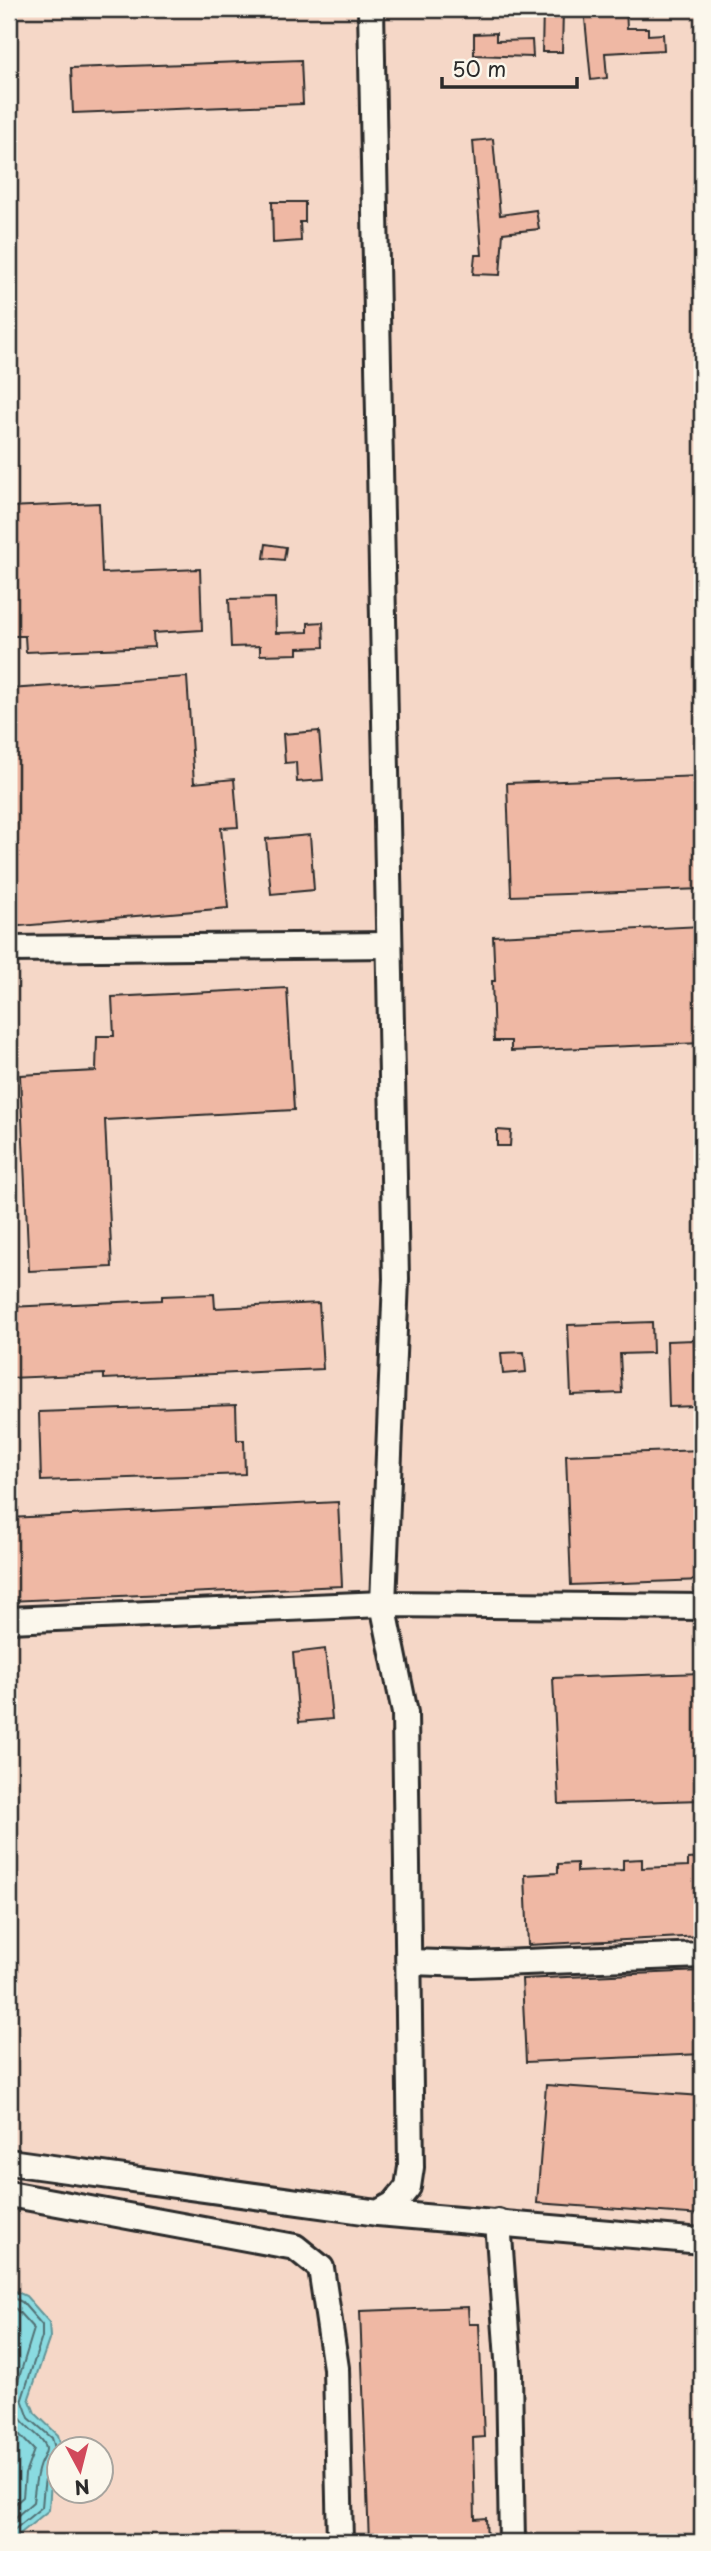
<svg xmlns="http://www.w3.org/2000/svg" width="711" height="2551" viewBox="0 0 711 2551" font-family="'Playpen Sans',sans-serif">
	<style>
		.built { fill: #f5d7c7; fill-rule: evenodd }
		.water { fill: #8adbe1; stroke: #649598; stroke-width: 2 }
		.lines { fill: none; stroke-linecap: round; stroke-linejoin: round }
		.shore { stroke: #517174; stroke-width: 2 }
		.building { fill: #efb8a4; stroke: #2b2b2b; stroke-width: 2 }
		.minor-casing { stroke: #2b2b2b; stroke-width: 30 }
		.minor { stroke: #fbf7ec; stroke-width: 24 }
	</style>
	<rect width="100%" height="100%" fill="#f7e4d6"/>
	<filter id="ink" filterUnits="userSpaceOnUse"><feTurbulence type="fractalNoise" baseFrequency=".0143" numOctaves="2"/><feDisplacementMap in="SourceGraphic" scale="14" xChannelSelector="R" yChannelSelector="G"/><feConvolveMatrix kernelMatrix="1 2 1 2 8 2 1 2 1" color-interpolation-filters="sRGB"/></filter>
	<g filter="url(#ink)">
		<!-- built -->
		<path class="built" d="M9 9H702V2542H9ZM60 2450H102V2492H60Z"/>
		<!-- water -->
		<path class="water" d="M9 2288 26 2296 49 2322 50 2337 29 2398 35 2413 58 2435 62 2449 60 2450 59 2456 51 2480 49 2510 10 2542Z"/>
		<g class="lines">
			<!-- shore -->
			<g class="shore">
				<path d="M9 2296 22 2302 42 2325V2337L22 2399 29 2418 52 2438 57 2455C43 2469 44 2488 42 2507L9 2534"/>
				<path d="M9 2306 16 2309 34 2329 14 2394C10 2425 45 2433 46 2449 46 2454 42 2459 40 2464 35 2477 35 2489 33 2502L9 2523"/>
				<path d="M9 2419 15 2430 34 2450 25 2474 23 2497 9 2509"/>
			</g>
		</g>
		<!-- building -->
		<g class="building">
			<path d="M543 9H563L562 52H542Z"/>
			<path d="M584 9H626L627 28H648V35L663 34 664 50 605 53 607 78 591 80Z"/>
			<path d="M496 33V41L532 40 533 57 474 55V34Z"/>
			<path d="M301 60 303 104 73 113 71 68Z"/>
			<path d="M493 139 500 215 536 210 539 229 503 233 500 275 473 274 475 255H482L473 141Z"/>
			<path d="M272 202H305V222H300L301 241 273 243Z"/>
			<path d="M99 503 102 573 200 569 202 630 153 633 154 647 26 652 25 636H9V507Z"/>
			<path d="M266 544 286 547 284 560 264 558Z"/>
			<path d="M275 598 276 633 308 632V623L323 622 324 647 298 648V654L260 655V646L231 647 229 599Z"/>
			<path d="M187 677 194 783 234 779 238 827 221 828 228 908 9 927V689Z"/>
			<path d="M319 731 323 780 297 782 296 762 285 763 283 734Z"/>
			<path d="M702 776V889L511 896 507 783Z"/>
			<path d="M310 835 314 890 271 894 266 839Z"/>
			<path d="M702 926V1043L511 1051V1041H494L492 981H495L493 936Z"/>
			<path d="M287 988 294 1110 105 1120 112 1267 29 1271 20 1075 96 1071 97 1036H114L112 997Z"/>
			<path d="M497 1130 511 1131 510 1146H497Z"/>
			<path d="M214 1294 215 1308 319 1303 323 1369 104 1379V1374L9 1378V1307L162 1300V1296Z"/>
			<path d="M652 1322 653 1353 620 1354 622 1393 571 1395 568 1325Z"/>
			<path d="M694 1340 696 1406 669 1407 667 1341Z"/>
			<path d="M524 1352 526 1372 503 1374 501 1353Z"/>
			<path d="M236 1405 237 1440H244L245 1474 41 1481 39 1412Z"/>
			<path d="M702 1450V1580L571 1585 566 1455Z"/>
			<path d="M338 1502 342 1586 9 1601V1518Z"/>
			<path d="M325 1649 332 1719 299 1722 293 1653Z"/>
			<path d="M702 1673V1800L559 1804 553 1678Z"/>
			<path d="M702 1858V1936L528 1945 525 1875 558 1873V1864L577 1863V1872L623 1870V1860L642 1859V1868L688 1866V1859Z"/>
			<path d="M702 1971V2054L526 2062 522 1979Z"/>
			<path d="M546 2085 702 2096V2215L537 2203Z"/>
			<path d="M468 2307 469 2324H479L484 2437 473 2438 475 2519 486 2518 487 2542H369L360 2311Z"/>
		</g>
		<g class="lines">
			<defs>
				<g id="minor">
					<path d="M9 949 389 945"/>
					<path d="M9 1620 383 1604 702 1607"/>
					<path d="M409 1962 472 1964 702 1955"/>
					<path d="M9 2162 378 2213 394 2204 408 2187 411 2167 405 1713 383 1604 396 1279 371 9"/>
					<path d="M9 2194 295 2247 321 2268 336 2368 340 2542"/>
					<path d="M378 2213 702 2241"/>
					<path d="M498 2222 509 2373 512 2542"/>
				</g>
			</defs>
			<!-- minor casing -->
			<use href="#minor" class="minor-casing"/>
			<!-- minor -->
			<use href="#minor" class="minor"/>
		</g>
	</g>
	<!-- margin -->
	<rect width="711" height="2551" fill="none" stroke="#fbf7ec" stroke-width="35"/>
	<rect x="18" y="18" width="676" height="2516" fill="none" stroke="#2b2b2b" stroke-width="2.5" filter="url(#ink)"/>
	<!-- north arrow -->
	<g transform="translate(80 2470) rotate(173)"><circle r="33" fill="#fbf7ec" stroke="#a8a59f" stroke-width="2"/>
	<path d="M0-5L12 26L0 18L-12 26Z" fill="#d1495b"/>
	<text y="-10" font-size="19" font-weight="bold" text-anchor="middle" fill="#2b2b2b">N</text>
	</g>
	<!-- scale -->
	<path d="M442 77v10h135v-10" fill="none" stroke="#2b2b2b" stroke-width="3.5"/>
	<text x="452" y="77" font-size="21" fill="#2b2b2b" stroke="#fbf7ec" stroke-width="5" paint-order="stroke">50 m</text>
</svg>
